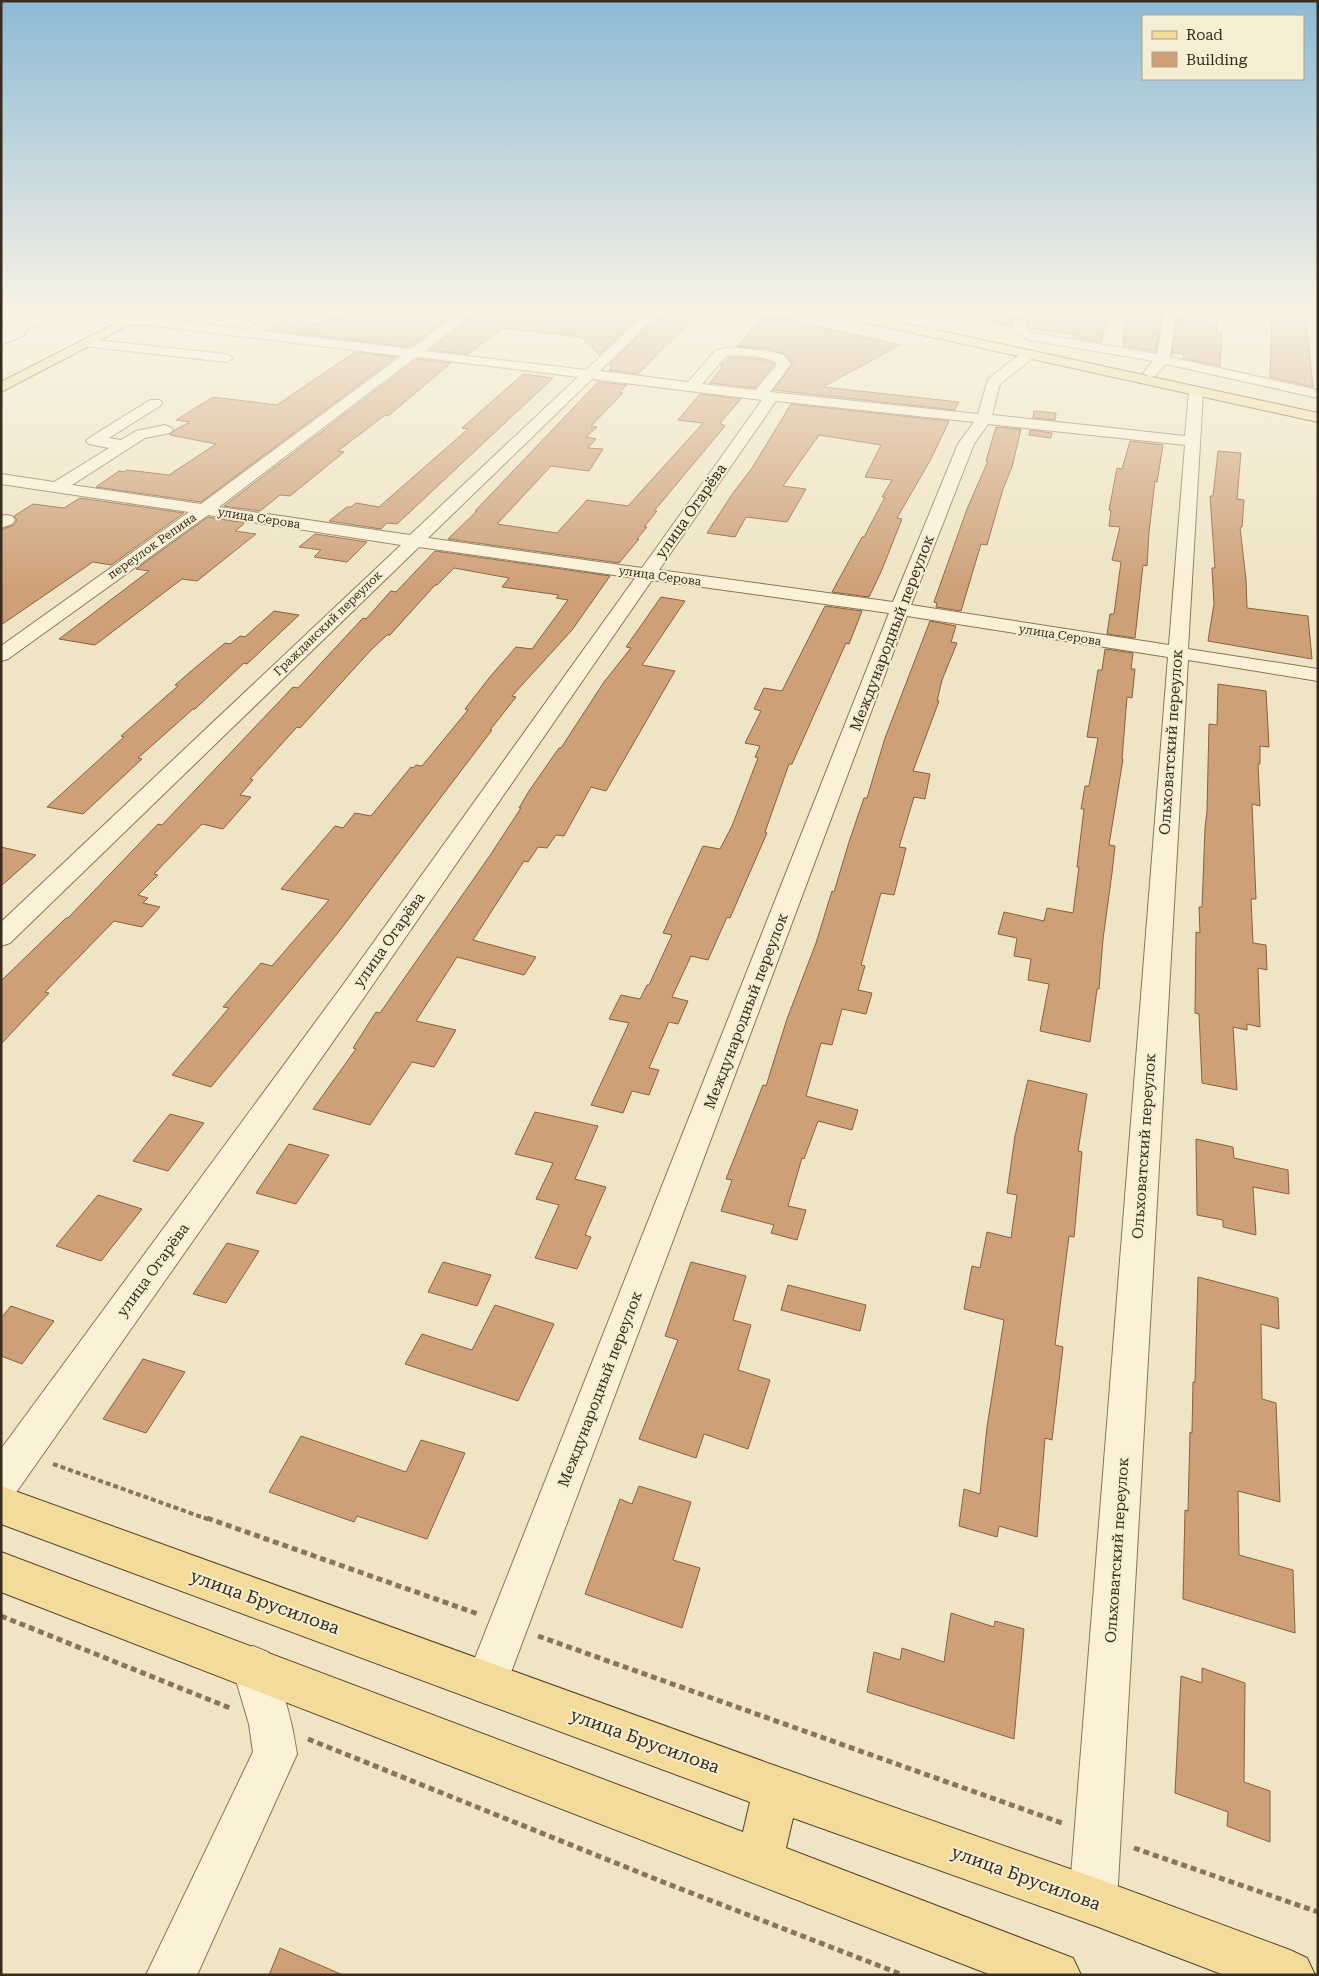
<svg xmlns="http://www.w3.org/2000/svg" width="1319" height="1976" viewBox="0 0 1319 1976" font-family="'Roboto Serif',serif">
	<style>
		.building { fill: #cea078; stroke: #8a603f }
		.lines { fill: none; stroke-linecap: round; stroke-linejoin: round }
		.minor-casing { stroke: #8a7559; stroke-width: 2 }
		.major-casing { stroke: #58432e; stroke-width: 2 }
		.path-far2 { stroke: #8a7559; stroke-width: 2; stroke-dasharray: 2 1; stroke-linecap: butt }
		.path-far1 { stroke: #8a7559; stroke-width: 4; stroke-dasharray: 5 3; stroke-linecap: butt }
		.path { stroke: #8a7559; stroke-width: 5; stroke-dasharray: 6 4; stroke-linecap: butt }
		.minor { fill: #faf1d7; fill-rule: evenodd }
		.major { fill: #f3db9a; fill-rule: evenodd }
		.labels { text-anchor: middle; stroke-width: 4; stroke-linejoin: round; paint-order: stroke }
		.far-street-label { font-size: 12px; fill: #392c1e; stroke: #f6eed3 }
		.street-label { font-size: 15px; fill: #392c1e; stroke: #f6eed3 }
		.near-street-label { font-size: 18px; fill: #392c1e; stroke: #f6eed3 }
	</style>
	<rect width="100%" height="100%" fill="#efe4c3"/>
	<!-- building -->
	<g class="building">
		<path d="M347 310H460L410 347 269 330 284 322 319 324 344 315Z"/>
		<path d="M479 310H646L599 355 581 337 503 328 468 354 430 350Z"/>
		<path d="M664 310H702L638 374 609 370 612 368 609 365Z"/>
		<path d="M994 310H1110L1101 342 1071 337 1073 335 1030 328 1027 327 1028 322 1021 318 1014 320 1011 326 993 323Z"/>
		<path d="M1126 310H1163L1156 351 1123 346Z"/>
		<path d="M1179 310H1211L1210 323 1217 324 1216 332 1222 333 1220 366 1183 358 1184 354 1172 353Z"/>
		<path d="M1272 310H1305L1313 387 1270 377Z"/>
		<path d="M766 314 900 345 823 387 959 402 955 410 773 390 793 364 785 354 768 349 737 346Z"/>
		<path d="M355 352 396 357 201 502 96 487 119 471 124 472 127 470 169 475 216 444 170 435 175 430 190 422 176 420 213 397 277 405Z"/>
		<path d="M730 357 762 360 774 364 755 388 710 383 723 366H720Z"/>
		<path d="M417 359 451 363 388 416 385 415 338 451 344 452 290 496 280 495 260 511 224 506Z"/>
		<path d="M523 374 553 378 397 524 387 523 381 529 329 521 347 507H351L356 503 379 507 468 429 462 428Z"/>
		<path d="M598 382 627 385 620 392 623 393 591 426 597 427 586 437 596 439 588 448 603 449 589 471 551 466 497 524 557 533 587 500 628 506 703 423 678 420 700 394 741 399 720 423 725 426 654 511H657L644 527H647L637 539H639L619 563 448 539 477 511H475Z"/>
		<path d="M791 404 949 421 931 459 897 518 902 519 881 572 869 597 832 592 862 537H864L885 497H882L892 480 865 477 881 445 819 435 783 486 806 489 787 522 746 517 735 537 707 533 733 493 752 468Z"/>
		<path d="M1034 411 1056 413 1055 420 1033 418Z"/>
		<path d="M996 427 1021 429 1012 467 1003 489 987 545 981 544 961 611 936 607 937 603 934 602 967 509 988 461H986Z"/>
		<path d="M1030 430 1052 433 1051 438 1029 435Z"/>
		<path d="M1130 441 1163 445 1157 482 1155 481 1149 532 1147 566 1143 565 1135 638 1107 634 1110 614H1114L1121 562 1112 560 1120 527 1109 526 1111 510H1109L1117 468 1122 469Z"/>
		<path d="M1218 451 1241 453 1237 499 1244 500 1242 527H1240L1246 580 1247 608 1308 616 1312 659 1208 641 1214 604 1212 568H1215L1210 496H1213Z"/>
		<path d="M80 498 184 513 111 565 93 562 90 564 1 625V530L14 525 17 520 14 516 33 504 64 508Z"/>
		<path d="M208 517 245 523 235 531 256 534 197 581 182 579 95 645 59 639 149 571 136 569Z"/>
		<path d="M315 534 367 542 347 562 314 557 321 550 299 547Z"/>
		<path d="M435 551 610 576 572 630 512 696 516 697 490 730H492L337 934 211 1087 172 1075 229 1008 223 1007 261 963 272 966 329 900 281 889 335 826 343 828 355 813 371 816 411 767 413 768 416 765 422 766 468 710 465 709 489 678 516 647 532 649 568 600 556 598 559 595 502 587 509 578 454 568 437 585H435L390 635H387L371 650 300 728 297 727 250 779 253 780 240 795 251 797 223 829 202 824 154 874 158 875 138 895 148 898 143 903 160 907 142 927 114 921 45 992 49 993 1 1044V981L66 918H68L158 824 162 825 293 687 298 688 363 618 366 619 391 591 396 592Z"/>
		<path d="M661 597 685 601 642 665 675 671 606 791 591 787 564 836 556 835 547 848 538 847 528 862 524 861 473 940 536 957 524 975 457 957 416 1021 456 1030 434 1067 412 1062 370 1125 313 1109 356 1049 353 1048 376 1012 380 1013 491 854 521 808H519L529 791 559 748H561L604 682 631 648 626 647Z"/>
		<path d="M825 606 862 611 849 644 846 643 792 764H789L765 832 767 833 730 918 727 917 708 960 691 956 672 997 688 1001 678 1024 669 1022 649 1068 659 1070 649 1095 632 1091 623 1113 591 1105 629 1023 609 1019 621 995 640 999 647 985H649L672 935 663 933 703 846 720 849 732 826 758 758 755 757 760 746 745 743 761 711 754 709 764 688 782 691Z"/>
		<path d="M274 611 299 615 247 664 244 663 195 709H193L138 758 142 759 83 814 47 807 124 737 121 736 178 686 175 685 196 667 225 643 230 644 240 636 245 637Z"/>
		<path d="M930 621 956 626 951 642 957 643 942 680 937 701H939L913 771 930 774 925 799 914 797 899 847 906 848 894 895 881 893 861 965 865 966 858 990 872 993 866 1014 842 1009 832 1045 821 1043 806 1096 858 1110 852 1130 818 1121 804 1159 802 1158 788 1206 806 1210 797 1240 771 1233 774 1225 721 1211 732 1180 726 1179 763 1085 766 1086 787 1019 816 943 832 891 834 892 849 842 864 798H867L885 738Z"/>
		<path d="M1105 649 1133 653 1131 669H1135L1132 698 1127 697 1122 759H1123L1109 845 1115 846 1112 873 1103 939 1099 989H1097L1090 1042 1040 1031 1049 984 1028 980 1031 959 1014 956 1017 938 998 934 1004 912 1044 921 1047 908 1073 913 1079 867H1077L1084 809H1081L1085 786H1089L1098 738 1087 737 1098 670H1102Z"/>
		<path d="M1218 684 1266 691 1269 747 1260 746V764H1258L1260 806 1252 804 1256 899H1251L1253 943 1266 945 1267 970 1258 968 1260 1027 1247 1024V1030L1233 1027 1237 1090 1202 1083 1199 1014 1195 1013 1196 932 1200 933 1199 907H1202L1205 828 1207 811 1209 724 1217 725Z"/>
		<path d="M1 847 36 855 1 886Z"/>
		<path d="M1028 1080 1087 1094 1078 1151 1082 1152 1074 1237 1069 1236 1055 1345 1063 1347 1052 1440 1045 1438 1037 1537 999 1526 997 1537 959 1526 964 1489 980 1494 987 1427 1004 1320 964 1309 972 1266 980 1268 987 1232 1011 1238 1017 1195 1007 1193 1015 1136Z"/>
		<path d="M535 1112 598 1126 575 1179 606 1187 585 1235 591 1237 577 1269 535 1258 559 1205 536 1199 553 1163 515 1154Z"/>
		<path d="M170 1114 204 1123 168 1171 133 1161Z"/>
		<path d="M1196 1139 1233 1147 1234 1158 1288 1170 1289 1194 1253 1187 1256 1235 1223 1227V1220L1197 1215Z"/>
		<path d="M289 1144 329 1155 296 1204 256 1193Z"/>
		<path d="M98 1195 142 1209 101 1261 56 1246Z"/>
		<path d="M227 1243 259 1251 226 1303 193 1294Z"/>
		<path d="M443 1262 491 1275 477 1306 428 1292Z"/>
		<path d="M691 1262 746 1276 733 1320 751 1325 738 1370 770 1380 748 1449 704 1434 696 1458 639 1439 678 1340 665 1336Z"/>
		<path d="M1198 1277 1278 1298 1279 1329 1261 1324 1262 1399 1276 1403 1280 1502 1238 1491 1239 1555 1293 1570 1295 1633 1183 1599 1185 1510 1188 1511 1190 1432 1192 1433 1193 1382H1195Z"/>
		<path d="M788 1285 866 1305 860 1331 781 1310Z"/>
		<path d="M495 1305 554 1324 518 1401 405 1364 422 1334 472 1350Z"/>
		<path d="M11 1306 54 1321 22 1364 1 1356V1318Z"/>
		<path d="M143 1359 185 1372 146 1433 103 1419Z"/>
		<path d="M301 1436 406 1472 421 1440 465 1453 427 1539 357 1516 354 1522 269 1492Z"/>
		<path d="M639 1486 691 1502 673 1560 700 1568 682 1628 585 1594 620 1499 632 1504Z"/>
		<path d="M951 1613 994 1627 995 1621 1024 1629 1014 1739 867 1692 874 1652 900 1660 902 1648 944 1662Z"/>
		<path d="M1202 1668 1245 1683 1244 1782 1270 1791V1842L1227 1826 1228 1812 1175 1793 1181 1676 1202 1683Z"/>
		<path d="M280 1948 343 1975H269Z"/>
	</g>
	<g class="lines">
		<defs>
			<g id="minor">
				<path d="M19 310H60L121 317H148L247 329 274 314 290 310H306L304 313C318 314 331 310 345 310L343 313 318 322 291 319 281 320 262 331 411 349 463 310H477L425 351 586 370 649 310H662L600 371 688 382 716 350 730 347 768 351 784 355 791 364 770 392 978 414 988 379 1023 352H1033L1035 355 1033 358 1000 384 992 415 1185 436 1189 392 1191 389H1201L1203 392 1188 649 1318 669V681L1188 660 1117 1901 1110 1918 1093 1925 1076 1918 1069 1901 1168 657 907 616 507 1683 501 1698 486 1704 471 1698 465 1683 889 613 652 580 365 996 15 1494 1 1500V1449L345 982 635 578 419 547 10 943 1 946V922L401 545 208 515 8 659 1 661V646L189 512 1 484V474L54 482 109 448 89 444 86 441 89 438 150 400H160L162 403 160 406 109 438 121 440 136 431 165 425 170 427 173 430 170 433 145 438 72 485 201 504 401 356 148 325H121L54 317 25 330V335L1 345V336L8 333 7 331 8 328 38 315 21 313ZM730 355C741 356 770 356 777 364L756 390 702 384 726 356ZM416 357 578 377 410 535 219 507ZM592 379 762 400 642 568 428 538ZM776 401 974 422 958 444 893 602 659 570ZM988 424 1185 445 1169 645 911 605 974 444Z"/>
				<path d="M952 310H967L928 335H918L917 332Z"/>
				<path d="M1165 310H1177L1170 357 1318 390V398L1166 364 1155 376 1150 377 1143 373 1153 361 1030 340 1011 329 1016 321 1021 320 1027 324 1025 328 1034 333 1157 354Z"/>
				<path d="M88 339 226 354 233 358 226 362 83 346 81 343Z"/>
				<path d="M6 515 12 516 15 520 12 524 1 528V516Z"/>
				<path d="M253 1646 268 1652C282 1685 292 1719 297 1754L197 1975H146L253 1752 249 1724 232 1667 238 1652Z"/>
			</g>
			<g id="major">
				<path d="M142 310H158L1 392V382Z"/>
				<path d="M821 310H845L1318 413V422L827 314Z"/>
				<path d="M1 1486 776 1766 1093 1877 1290 1950 1307 1958 1315 1975H1224L1093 1925 793 1818 786 1848 1073 1958 1081 1975H991L1 1592V1552L743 1832 750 1802 1 1524Z"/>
			</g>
		</defs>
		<!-- minor casing -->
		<use href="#minor" class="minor-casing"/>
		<!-- major casing -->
		<use href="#major" class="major-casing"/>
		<!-- path-far2 -->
		<path class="path-far2" d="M764 310 812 321"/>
		<!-- path-far1 -->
		<path class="path-far1" d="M53 1464 210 1520"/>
		<!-- path -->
		<g class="path">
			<path d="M207 1518 478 1614"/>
			<path d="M1 1616 230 1708"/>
			<path d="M538 1636 1062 1823"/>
			<path d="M308 1739 663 1882 903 1975"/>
			<path d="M1134 1848 1318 1912"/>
		</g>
		<!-- minor -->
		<use href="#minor" class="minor"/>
		<!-- major -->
		<use href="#major" class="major"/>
	</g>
	<!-- sky -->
	<linearGradient id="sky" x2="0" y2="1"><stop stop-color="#8dbad6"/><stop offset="0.53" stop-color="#f8f3e4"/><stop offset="1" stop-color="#f8f3e4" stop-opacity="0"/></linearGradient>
	<rect width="1319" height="587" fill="url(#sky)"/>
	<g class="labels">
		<!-- far-street labels -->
		<g class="far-street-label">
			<text transform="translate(259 518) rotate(9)" y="4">улица Серова</text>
			<text transform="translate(152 546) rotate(-35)" y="4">переулок Репина</text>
			<text transform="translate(660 576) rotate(8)" y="4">улица Серова</text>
			<text transform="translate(328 623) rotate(-44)" y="4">Гражданский переулок</text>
			<text transform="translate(1060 635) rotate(9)" y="4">улица Серова</text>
		</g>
		<!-- street labels -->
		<g class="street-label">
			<text transform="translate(691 511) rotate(-55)" y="5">улица Огарёва</text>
			<text transform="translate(892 633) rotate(-69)" y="5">Международный переулок</text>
			<text transform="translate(1171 742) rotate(-86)" y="5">Ольховатский переулок</text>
			<text transform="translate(389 940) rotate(-55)" y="5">улица Огарёва</text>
			<text transform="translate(746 1011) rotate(-69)" y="5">Международный переулок</text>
			<text transform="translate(1144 1146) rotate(-86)" y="5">Ольховатский переулок</text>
			<text transform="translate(153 1270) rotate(-54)" y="5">улица Огарёва</text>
			<text transform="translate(600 1389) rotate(-69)" y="5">Международный переулок</text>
			<text transform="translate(1117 1550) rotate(-86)" y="5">Ольховатский переулок</text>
		</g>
		<!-- near-street labels -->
		<g class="near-street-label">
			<text transform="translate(265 1602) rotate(20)" y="6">улица Брусилова</text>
			<text transform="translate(645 1741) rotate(20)" y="6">улица Брусилова</text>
			<text transform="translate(1026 1878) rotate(20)" y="6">улица Брусилова</text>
		</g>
	</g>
	<!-- border -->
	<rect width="1319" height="1976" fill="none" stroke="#392c1e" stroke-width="5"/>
	<!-- legend -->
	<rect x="1142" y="15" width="162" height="65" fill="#f6eed3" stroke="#aaa08b"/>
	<rect x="1152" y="31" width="25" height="8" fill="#f3db9a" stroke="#aaa08b"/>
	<text x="1186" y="40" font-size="15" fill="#392c1e">Road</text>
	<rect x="1152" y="52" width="25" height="15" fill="#cea078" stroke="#aaa08b"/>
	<text x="1186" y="65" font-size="15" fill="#392c1e">Building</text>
</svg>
